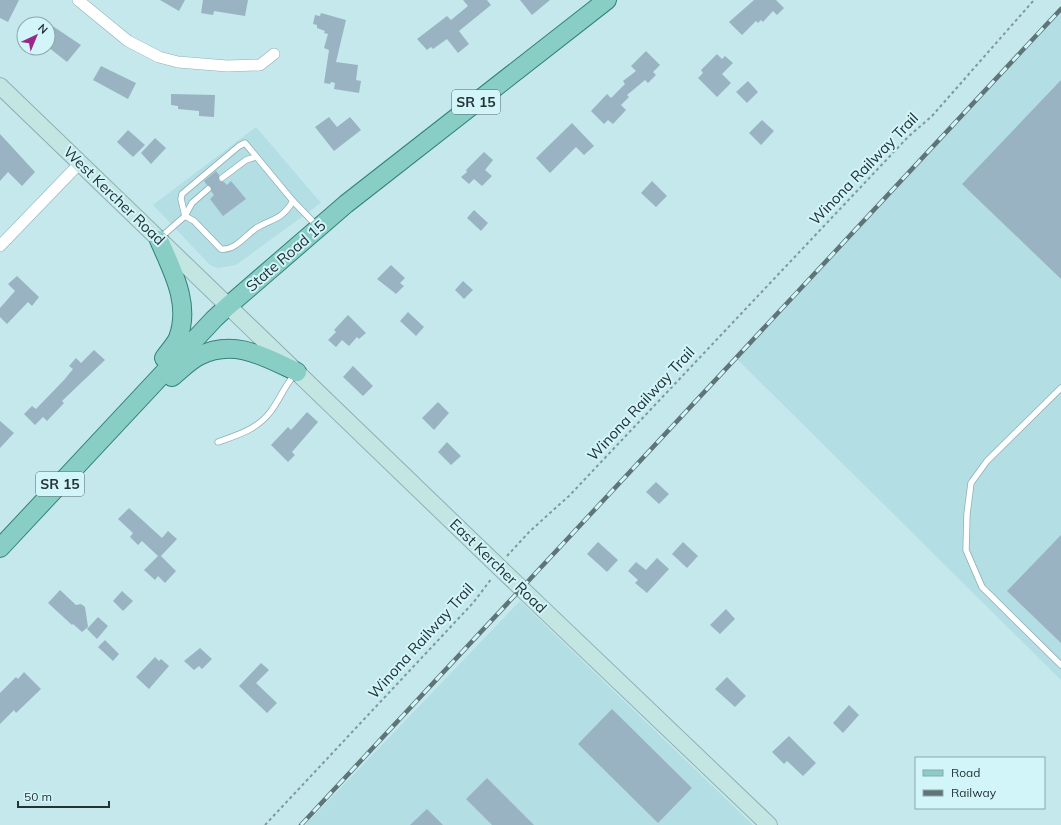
<svg xmlns="http://www.w3.org/2000/svg" width="1061" height="825" viewBox="0 0 1061 825" font-family="Mulish,sans-serif">
	<style>
		.built { fill: #b2dee4 }
		.building { fill: #99b3c3 }
		.lines { fill: none; stroke-linecap: round; stroke-linejoin: round }
		.service-casing { stroke: #8fb0b5; stroke-width: 7 }
		.minor-casing { stroke: #8fb0b5; stroke-width: 12 }
		.secondary-casing { stroke: #8fb0b5; stroke-width: 18 }
		.primary-casing { stroke: #338279; stroke-width: 20 }
		.path { stroke: #7e989b; stroke-width: 2; stroke-dasharray: 3 3; stroke-linecap: butt }
		.service { stroke: #fff; stroke-width: 5.5 }
		.minor { stroke: #fff; stroke-width: 11 }
		.secondary { stroke: #c4e6e2; stroke-width: 16 }
		.primary { stroke: #89cec4; stroke-width: 18 }
		.rail-casing { stroke: #5e7477; stroke-width: 4.5 }
		.rail { stroke: #d2f5fa; stroke-width: 3; stroke-dasharray: 9; stroke-linecap: butt }
		.labels { text-anchor: middle; stroke-width: 4; stroke-linejoin: round; paint-order: stroke }
		.shield { fill: #d2f5fa; stroke: #596d70; stroke-width: 1 }
		.shield-label { font-size: 14px; font-weight: bold; fill: #253335 }
		.street-label { font-size: 15px; fill: #253335; stroke: #d2f5fa }
	</style>
	<rect width="100%" height="100%" fill="#c5e8ed"/>
	<!-- built -->
	<g class="built">
		<path d="M1061 10V680L736 358Z"/>
		<path d="M256 127 321 203 236 265 218 268 210 265 153 205Z"/>
		<path d="M520 601 753 825H305Z"/>
	</g>
	<!-- building -->
	<g class="building">
		<path d="M0 0H19L8 22 0 18Z"/>
		<path d="M160 0H185L179 11Z"/>
		<path d="M203 0H248L245 16 214 11 213 15 201 13Z"/>
		<path d="M463 0H487L491 5 459 31 469 44 458 53 447 39 433 49 431 47 427 50 417 39 447 16 451 20 468 6Z"/>
		<path d="M520 0H550L532 15Z"/>
		<path d="M754 0H776L784 8 777 15 773 11 763 22 761 20 758 23 756 21 742 35 729 22Z"/>
		<path d="M321 13 346 20 336 62 358 65 356 80 361 81 359 93 334 89 335 83 331 82 330 84 324 83 329 50 324 48 328 34 324 33 325 31 317 28V25L313 24 315 15 320 16Z"/>
		<path d="M48 23 81 45 67 62 48 47Z"/>
		<path d="M646 51 660 65 653 72 656 75 648 83 645 80 627 95 629 97 621 105 626 110 613 124 608 120 604 124 591 111 607 94 611 98 625 84 623 81 636 71 631 66Z"/>
		<path d="M717 54 722 59 725 56 733 63 722 74 731 83 717 97 698 78 703 73 701 70Z"/>
		<path d="M101 66 136 83 128 99 93 80Z"/>
		<path d="M1061 80V279L962 184Z"/>
		<path d="M748 81 758 92 747 103 736 92Z"/>
		<path d="M171 94 215 95 214 117 199 116V111L178 109V106L171 105Z"/>
		<path d="M329 117 337 127 350 117 361 130 334 151 315 127Z"/>
		<path d="M762 120 774 131 761 145 749 133Z"/>
		<path d="M572 123 594 146 584 155 576 147 550 173 536 158Z"/>
		<path d="M128 130 145 145 133 157 117 142Z"/>
		<path d="M0 134 35 172 22 186 8 172 0 181Z"/>
		<path d="M155 138 166 148 151 164 141 153Z"/>
		<path d="M484 152 493 160 485 170 492 176 482 186 474 179 469 184 461 177 467 172 466 170Z"/>
		<path d="M216 171 219 175V181L224 182 227 185 231 181 246 199 223 216 210 199 214 195 211 191V187L207 185 204 181Z"/>
		<path d="M652 181 667 196 656 207 641 193Z"/>
		<path d="M474 210 488 223 481 231 467 218Z"/>
		<path d="M391 265 405 278 400 283 404 286 396 294 377 279Z"/>
		<path d="M17 276 39 297 32 306 28 302 7 324 0 317V308L15 291 8 284Z"/>
		<path d="M463 281 473 290 464 299 455 290Z"/>
		<path d="M408 312 424 327 416 336 400 321Z"/>
		<path d="M348 315 366 333 359 339 357 337 349 346 342 340 336 347 328 340 336 332 334 330Z"/>
		<path d="M94 350 105 360 62 401 64 403 47 421 43 417 35 425 24 414 32 406 36 409 64 380 73 369 69 366 76 358 81 363Z"/>
		<path d="M353 366 373 386 363 396 343 377Z"/>
		<path d="M438 402 449 413 434 430 422 418Z"/>
		<path d="M307 412 318 422 292 452 295 455 288 462 271 445 288 427 291 430Z"/>
		<path d="M0 421 14 433 0 448Z"/>
		<path d="M447 442 461 456 451 465 438 452Z"/>
		<path d="M656 482 669 494 659 504 646 492Z"/>
		<path d="M129 508 162 538 168 531 177 539 161 556 176 571 165 583 158 576 155 580 144 570 158 556 142 541 138 545 130 537 133 533 118 519Z"/>
		<path d="M1061 535V643L1007 591Z"/>
		<path d="M598 542 618 560 607 572 587 554Z"/>
		<path d="M683 542 698 556 687 568 672 554Z"/>
		<path d="M657 558 669 569 647 593 635 583 638 580 628 571 636 562 646 570Z"/>
		<path d="M60 590 76 605 81 604 85 607 88 627 82 632 73 624 72 625 48 603Z"/>
		<path d="M122 591 133 601 123 611 113 601Z"/>
		<path d="M726 609 735 619 720 634 710 625Z"/>
		<path d="M98 617 108 626 97 639 87 629Z"/>
		<path d="M105 640 119 654 113 661 98 647Z"/>
		<path d="M200 648 212 659 202 669 199 666 194 670 184 661Z"/>
		<path d="M155 657 159 661 161 659 169 666 149 689 136 677Z"/>
		<path d="M261 663 269 670 256 683 277 703 267 713 239 686Z"/>
		<path d="M24 672 41 689 16 713 14 710 0 724V693L16 677 18 679Z"/>
		<path d="M727 677 746 696 735 707 715 689Z"/>
		<path d="M849 705 859 715 843 733 833 723Z"/>
		<path d="M612 709 692 788 658 823 578 744Z"/>
		<path d="M789 736 816 763 803 776 787 761 784 764 772 752Z"/>
		<path d="M487 778 534 825H492L466 799Z"/>
		<path d="M427 809 443 825H410Z"/>
	</g>
	<g class="lines">
		<defs>
			<g id="service">
				<path d="M245 143 293 201C282 219 275 218 258 227 246 234 236 251 221 249L194 221 185 216 181 199 182 194 239 146Z"/>
				<path d="M222 178 246 160 256 157"/>
				<path d="M293 201 318 227"/>
				<path d="M160 238 185 216 192 203 208 189"/>
				<path d="M1061 388 987 461 971 483 967 514 966 550 982 587 1061 665"/>
				<path d="M218 442C238 435 258 429 271 411 280 399 285 385 295 374"/>
			</g>
			<g id="minor">
				<path d="M78 0 128 41 159 57 178 62 227 66 260 65 274 54"/>
				<path d="M0 246 80 163"/>
			</g>
			<path id="secondary" d="M0 86 499 567 769 825"/>
			<g id="primary">
				<path d="M159 240C172 270 191 304 178 338 175 345 168 352 164 358"/>
				<path d="M172 377C181 370 189 361 199 356 234 338 265 357 297 372"/>
				<path d="M0 548 214 319 228 306 346 204 607 0"/>
			</g>
		</defs>
		<!-- service casing -->
		<use href="#service" class="service-casing"/>
		<!-- minor casing -->
		<use href="#minor" class="minor-casing"/>
		<!-- secondary casing -->
		<use href="#secondary" class="secondary-casing"/>
		<!-- primary casing -->
		<use href="#primary" class="primary-casing"/>
		<!-- path -->
		<g class="path">
			<path d="M507 556 530 531 569 496 908 137 932 116 1034 0"/>
			<path d="M265 825 473 603 492 578"/>
		</g>
		<!-- service -->
		<use href="#service" class="service"/>
		<!-- minor -->
		<use href="#minor" class="minor"/>
		<!-- secondary -->
		<use href="#secondary" class="secondary"/>
		<!-- primary -->
		<use href="#primary" class="primary"/>
		<defs>
			<path id="rail" d="M301 825 1061 9"/>
		</defs>
		<!-- rail casing -->
		<use href="#rail" class="rail-casing"/>
		<!-- rail -->
		<use href="#rail" class="rail"/>
	</g>
	<g class="labels">
		<!-- shield labels -->
		<g class="shield">
			<rect x="452" y="90" width="48" height="24" rx="3"/>
			<rect x="36" y="472" width="48" height="24" rx="3"/>
		</g>
		<g class="shield-label">
			<text x="476" y="107">SR 15</text>
			<text x="60" y="489">SR 15</text>
		</g>
		<!-- street labels -->
		<g class="street-label">
			<text transform="translate(864 169) rotate(-46)" y="5">Winona Railway Trail</text>
			<text transform="translate(114 196) rotate(44)" y="5">West Kercher Road</text>
			<text transform="translate(286 256) rotate(-41)" y="5">State Road 15</text>
			<text transform="translate(641 404) rotate(-47)" y="5">Winona Railway Trail</text>
			<text transform="translate(498 566) rotate(44)" y="5">East Kercher Road</text>
			<text transform="translate(421 641) rotate(-48)" y="5">Winona Railway Trail</text>
		</g>
	</g>
	<!-- legend -->
	<rect x="915" y="757" width="130" height="52" fill="#d2f5fa" stroke="#8da7ab"/>
	<rect x="923" y="770" width="20" height="6" fill="#89cec4" stroke="#8da7ab"/>
	<text x="951" y="777" font-size="12" fill="#253335">Road</text>
	<rect x="923" y="790" width="20" height="6" fill="#5e7477" stroke="#8da7ab"/>
	<text x="951" y="797" font-size="12" fill="#253335">Railway</text>
	<!-- north arrow -->
	<g transform="translate(36 36) rotate(44)"><circle r="19" fill="#d2f5fa" stroke="#8da7ab"/>
	<path d="M0-3L7 15L0 10L-7 15Z" fill="#982988"/>
	<text y="-6" font-size="11" font-weight="bold" text-anchor="middle" fill="#253335">N</text>
	</g>
	<!-- scale -->
	<path d="M18 801v6h91v-6" fill="none" stroke="#253335" stroke-width="2"/>
	<text x="24" y="801" font-size="12" fill="#253335" stroke="#d2f5fa" stroke-width="3" paint-order="stroke">50 m</text>
</svg>
